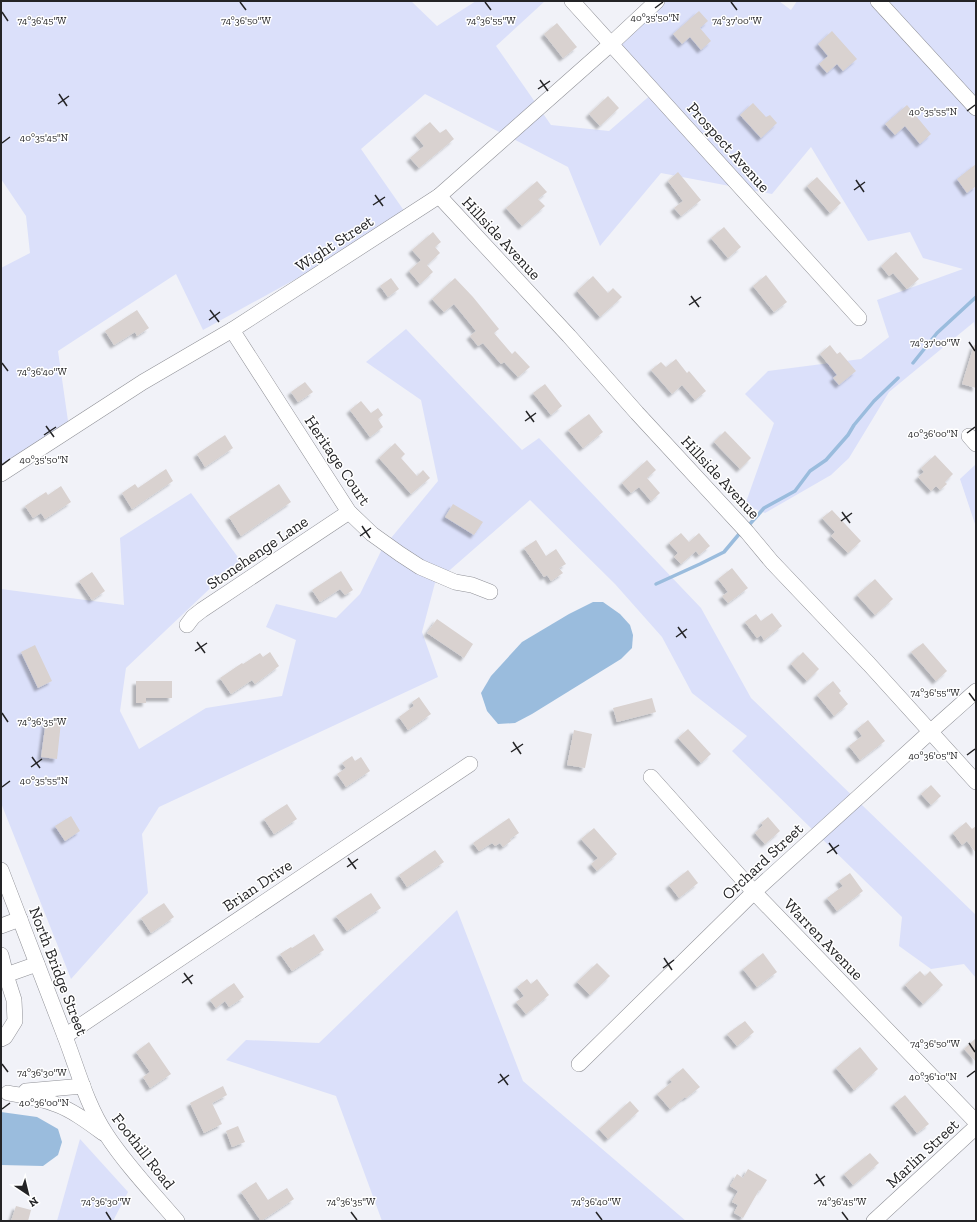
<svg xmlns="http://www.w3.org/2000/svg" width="977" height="1222" viewBox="0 0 977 1222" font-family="'Zilla Slab',serif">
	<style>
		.green { fill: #dbe0fa }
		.water { fill: #9abcdd }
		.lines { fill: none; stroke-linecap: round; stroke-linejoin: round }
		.stream { stroke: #9abcdd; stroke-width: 3.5 }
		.building { fill: #d9d2d0; filter: url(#shadow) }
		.minor-casing { stroke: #909197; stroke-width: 16 }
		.minor { stroke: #fff; stroke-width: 15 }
		.ticks { fill: none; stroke: #242426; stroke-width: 1.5 }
		.labels { text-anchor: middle; stroke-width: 3; stroke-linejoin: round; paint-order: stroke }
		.street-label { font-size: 16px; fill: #242426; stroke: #fff }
		.ticks-label { font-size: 10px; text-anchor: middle; fill: #242426; stroke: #fff; stroke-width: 3; stroke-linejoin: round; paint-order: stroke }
	</style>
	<defs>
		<filter id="shadow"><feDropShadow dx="-3.5" dy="3.5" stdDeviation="1" flood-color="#0004"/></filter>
	</defs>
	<rect width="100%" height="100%" fill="#f1f2f8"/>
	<!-- green -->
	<g class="green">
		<path d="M1 1H411L437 26 476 1H545L496 46 551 125 609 131 653 93 606 43 654 1H779L791 10 797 1H976V338L974 322 889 392 849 458 831 475 765 513 745 505 774 423 745 394 768 371 861 359 889 337 877 300 963 269 923 258 910 232 868 241 811 147 772 194 661 173 600 246 568 167 425 94 361 149 407 215 392 226 203 330 176 274 58 351 69 428 1 470V268L30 253 26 216 1 179Z"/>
		<path d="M406 329 522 450 539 438 701 608 751 698 976 915V978L964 964 931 969 899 946 902 917 732 751 747 736 692 693 662 637 615 584 530 500 435 583 422 632 438 677 159 807 142 834 148 893 71 979 1 803V589L124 605 120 538 191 493 240 560 126 668 120 711 139 749 206 708 282 696 296 640 266 627 276 604 336 618 360 594 382 549 438 481 421 400 366 362Z"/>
		<path d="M976 464V527L960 479Z"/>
		<path d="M457 910 523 1081 686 1221H382L336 1096 226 1060 246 1040 319 1043Z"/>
		<path d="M80 1139 128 1192 113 1221H57Z"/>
	</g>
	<!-- water -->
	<g class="water">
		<path d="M593 602H603L620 614 630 625 633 635 632 648 621 659 532 714 515 723 498 724 487 711 481 693 491 676 522 642 569 614Z"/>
		<path d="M1 1112 37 1117 58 1129 62 1142 58 1155 43 1166 1 1165Z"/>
	</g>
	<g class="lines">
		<!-- stream -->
		<g class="stream">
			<path d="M913 363 937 333 976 297"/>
			<path d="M749 525 764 508 795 491 810 471 826 460 848 435 854 425 874 401 898 378"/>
			<path d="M656 584 700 564 724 552 740 533"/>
		</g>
	</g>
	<!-- building -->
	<g class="building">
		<path d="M699 11 708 21 700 28 711 41 701 50 690 37 682 44 673 34Z"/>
		<path d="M557 23 577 47 563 58 544 34Z"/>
		<path d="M832 31 857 59 843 71 837 64 827 73 819 64 828 56 818 44Z"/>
		<path d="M608 96 619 108 600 126 589 114Z"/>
		<path d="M753 103 766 117 770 115 777 123 761 138 740 115Z"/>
		<path d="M907 105 931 134 920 144 905 126 895 135 885 124Z"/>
		<path d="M430 122 440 133 446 129 454 139 419 168 410 158 424 146 415 135Z"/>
		<path d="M976 164V186L967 193 957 179Z"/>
		<path d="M678 172 701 200 681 216 674 208 683 201 668 181Z"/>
		<path d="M817 177 841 203 830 213 807 186Z"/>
		<path d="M537 181 547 192 538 199 545 206 522 226 506 208Z"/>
		<path d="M724 227 741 247 728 258 711 238Z"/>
		<path d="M433 232 441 242 435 247 440 253 427 265 433 272 420 284 409 271 421 260 412 250Z"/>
		<path d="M896 252 919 279 907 289 893 273 889 276 881 266Z"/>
		<path d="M766 275 787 302 774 312 753 286Z"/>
		<path d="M593 276 608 293 613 288 622 297 600 317 577 291Z"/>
		<path d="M391 278 399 289 388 297 380 286Z"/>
		<path d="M455 278 473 297 499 329 494 333 512 354 515 351 530 367 518 377 504 362 501 364 483 343 478 346 470 336 476 331 454 304 444 312 432 299Z"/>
		<path d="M137 310 149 328 137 336 135 332 114 345 105 331Z"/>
		<path d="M830 345 837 354 840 352 856 371 839 385 833 378 837 375 820 354Z"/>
		<path d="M974 345 976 346V388L962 384Z"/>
		<path d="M676 359 687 373 689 371 706 391 695 400 682 385 672 394 651 370 661 362 666 367Z"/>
		<path d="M305 382 313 392 298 402 291 392Z"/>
		<path d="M545 384 562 406 551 415 533 393Z"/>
		<path d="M361 401 371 413 378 408 383 415 378 419 383 427 370 437 350 410Z"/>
		<path d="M589 414 603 432 583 448 568 430Z"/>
		<path d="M725 431 751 458 740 469 714 442Z"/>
		<path d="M225 435 233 448 205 467 197 454Z"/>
		<path d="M395 443 405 454 401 458 417 476 423 470 430 478 411 494 379 458Z"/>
		<path d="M935 455 953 474 945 482 947 484 940 490 936 486 931 491 918 477 924 472 921 468Z"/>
		<path d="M647 460 656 470 647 478 660 493 651 501 639 487 631 493 622 483Z"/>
		<path d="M166 469 173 481 132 509 122 493 135 484 138 488Z"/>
		<path d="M279 484 291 502 241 536 229 517Z"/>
		<path d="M61 486 71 502 45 519 41 513 33 518 25 506 46 492 48 495Z"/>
		<path d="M453 504 483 522 474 535 445 517Z"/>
		<path d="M832 510 861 541 848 553 831 536 835 532 822 518Z"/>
		<path d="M681 533 689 542 699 533 710 546 699 555 696 551 681 564 674 557 678 553 669 543Z"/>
		<path d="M536 540 546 556 556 549 566 564 559 568 563 573 551 581 547 575 544 577 524 548Z"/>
		<path d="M732 568 748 588 728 603 722 596 728 592 718 579Z"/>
		<path d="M341 571 353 590 345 595 340 589 320 602 312 590Z"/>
		<path d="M92 572 105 591 92 600 79 581Z"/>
		<path d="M875 579 893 599 875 615 857 595Z"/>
		<path d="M772 613 782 626 764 640 761 635 757 638 745 622 756 614 761 621Z"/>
		<path d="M437 619 473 644 464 658 427 633Z"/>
		<path d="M923 643 947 671 936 681 911 652Z"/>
		<path d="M35 645 52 681 38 688 21 652Z"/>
		<path d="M270 652 279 666 255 684 252 680 231 694 220 678 242 663 243 664 260 653 263 657Z"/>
		<path d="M803 652 819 669 807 681 791 664Z"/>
		<path d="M136 681H172V698H146V703H136Z"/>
		<path d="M833 681 841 691 839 693 848 704 834 716 817 695Z"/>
		<path d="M419 697 431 714 408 730 399 717 414 706 412 702Z"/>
		<path d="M652 698 656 712 617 722 613 708Z"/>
		<path d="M46 720 61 722 57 759 41 757Z"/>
		<path d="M868 720 885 741 860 760 849 746 862 736 857 729Z"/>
		<path d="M688 729 711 754 701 763 678 738Z"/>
		<path d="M574 730 592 734 585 768 567 765Z"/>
		<path d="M352 756 355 761 361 757 370 771 346 787 337 774 346 768 342 763Z"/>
		<path d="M931 785 941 796 931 805 921 794Z"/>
		<path d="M287 804 297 819 274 834 264 819Z"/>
		<path d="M71 816 80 831 65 841 55 826Z"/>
		<path d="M768 817 780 831 765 844 755 833 763 825 761 823Z"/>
		<path d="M509 818 519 833 510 839 511 841 503 847 500 843 495 846 492 843 479 851 473 843Z"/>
		<path d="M966 822 972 829 976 826V853L967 841 962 845 953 833Z"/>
		<path d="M594 828 617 854 597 871 591 864 598 858 581 839Z"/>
		<path d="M435 850 444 862 407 887 399 875Z"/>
		<path d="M688 870 698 883 679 898 669 885Z"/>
		<path d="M850 873 863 891 837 911 827 898 843 886 839 881Z"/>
		<path d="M371 893 381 908 347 931 336 916Z"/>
		<path d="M164 903 174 917 151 933 141 918Z"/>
		<path d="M314 934 324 950 292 971 280 954 291 947 292 948Z"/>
		<path d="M763 953 777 972 757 987 743 969Z"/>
		<path d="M597 963 610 976 590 995 577 982Z"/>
		<path d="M920 971 925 976 930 971 943 985 923 1004 905 985Z"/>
		<path d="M527 979 531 984 537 979 549 995 526 1014 516 1002 524 996 517 987Z"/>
		<path d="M234 983 244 997 229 1007 225 1001 216 1008 210 1000Z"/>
		<path d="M745 1021 754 1032 737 1046 727 1034Z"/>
		<path d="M976 1038V1062L964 1049Z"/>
		<path d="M149 1042 171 1074 150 1088 143 1077 150 1072 136 1052Z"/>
		<path d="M860 1047 878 1069 854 1090 836 1068Z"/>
		<path d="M683 1068 700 1087 686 1098 685 1097 670 1109 657 1094 672 1082 670 1079Z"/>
		<path d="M223 1086 227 1095 212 1103 222 1124 204 1133 190 1103Z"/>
		<path d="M905 1095 929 1124 917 1133 894 1104Z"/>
		<path d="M630 1101 639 1111 608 1139 599 1129Z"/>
		<path d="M238 1126 245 1142 232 1147 226 1131Z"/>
		<path d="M870 1153 879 1163 853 1185 844 1174Z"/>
		<path d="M748 1169 767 1180 760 1191 759 1190 743 1218 734 1213 738 1205 732 1202 738 1191 730 1186 737 1174 743 1178Z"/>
		<path d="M256 1182 268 1200 287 1188 294 1199 261 1221 241 1192Z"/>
		<path d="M16 1206 31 1210 28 1221H11Z"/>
	</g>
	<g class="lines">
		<defs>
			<g id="minor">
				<path d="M572 1 859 318"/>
				<path d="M878 1 976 108"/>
				<path d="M439 196 569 336 637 413 747 532 772 562 869 664 976 782"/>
				<path d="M232 330 349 512 372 534 400 554 420 567 455 582 472 585 490 592"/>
				<path d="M969 436 976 444"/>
				<path d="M1 474 143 382 232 330 439 196 612 43 657 1"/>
				<path d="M187 625 193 617 202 610 349 512"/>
				<path d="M651 777 754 892 976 1122"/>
				<path d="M1 870C22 924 43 979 64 1034 77 1067 86 1104 106 1134 126 1165 153 1193 177 1221"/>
				<path d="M1 926 20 919"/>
				<path d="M1 955 6 975"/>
				<path d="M65 1036 470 764"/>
				<path d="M1 1039 5 1037 15 1021 14 1000 6 975 37 964"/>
				<path d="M579 1064 754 892 930 732 976 691"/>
				<path d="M26 1091 83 1086"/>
				<path d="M8 1093C24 1096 40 1098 55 1104 72 1110 88 1122 103 1133"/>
				<path d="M874 1221 976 1127"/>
			</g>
		</defs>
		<!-- minor casing -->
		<use href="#minor" class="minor-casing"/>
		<!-- minor -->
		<use href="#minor" class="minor"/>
	</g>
	<!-- ticks -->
	<path class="ticks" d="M240 2 246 10M485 2 491 10M731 2 737 10M655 8 663 2M2 12 8 21M540 80 548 91M538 89 550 81M59 94 67 106M58 104 69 96M967 111 975 105M2 143 10 137M856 180 864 192M854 190 865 182M375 195 383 206M373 205 385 197M691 296 699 307M689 305 701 297M210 310 219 322M209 320 220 312M969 342 975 351M2 363 8 371M526 411 534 422M525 421 536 413M46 426 54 437M967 433 975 427M44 435 56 427M2 465 10 459M842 512 850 523M841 521 852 513M362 526 370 538M360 536 371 528M678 627 686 638M676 637 687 629M197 642 205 653M195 651 207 643M969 693 975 701M2 713 8 722M513 742 521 754M511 752 523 744M967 755 975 749M32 757 40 768M31 767 42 759M2 787 10 781M829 843 837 854M827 853 839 845M348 858 356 869M347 867 358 859M664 958 672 970M663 968 674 960M184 973 192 984M182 983 193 975M969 1043 975 1052M2 1064 8 1072M500 1074 508 1085M967 1077 975 1071M498 1083 509 1075M2 1109 10 1103M816 1174 824 1186M814 1184 825 1176M106 1212 111 1220M351 1212 357 1220M596 1212 602 1220M842 1212 848 1220"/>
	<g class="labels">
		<!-- street labels -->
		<g class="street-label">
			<text transform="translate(729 147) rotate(48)" y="6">Prospect Avenue</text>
			<text transform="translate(502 238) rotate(47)" y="6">Hillside Avenue</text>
			<text transform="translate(334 243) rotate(-33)" y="6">Wight Street</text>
			<text transform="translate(338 460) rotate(56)" y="6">Heritage Court</text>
			<text transform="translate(721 477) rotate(47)" y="6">Hillside Avenue</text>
			<text transform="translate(257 552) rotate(-34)" y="6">Stonehenge Lane</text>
			<text transform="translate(762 861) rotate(-43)" y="6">Orchard Street</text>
			<text transform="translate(257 885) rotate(-34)" y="6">Brian Drive</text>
			<text transform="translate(824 939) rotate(46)" y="6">Warren Avenue</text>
			<text transform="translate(59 971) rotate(69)" y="6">North Bridge Street</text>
			<text transform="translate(144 1151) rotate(52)" y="6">Foothill Road</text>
			<text transform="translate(922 1153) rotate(-43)" y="6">Marlin Street</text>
		</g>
	</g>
	<g class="ticks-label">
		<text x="655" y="21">40°35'50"N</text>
		<text x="246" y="24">74°36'50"W</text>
		<text x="491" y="24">74°36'55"W</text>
		<text x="737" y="24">74°37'00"W</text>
		<text x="42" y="24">74°36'45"W</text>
		<text x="933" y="115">40°35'55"N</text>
		<text x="44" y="141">40°35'45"N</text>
		<text x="935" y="346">74°37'00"W</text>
		<text x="42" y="375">74°36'40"W</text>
		<text x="933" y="437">40°36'00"N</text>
		<text x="44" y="463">40°35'50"N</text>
		<text x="935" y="696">74°36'55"W</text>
		<text x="42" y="725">74°36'35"W</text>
		<text x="933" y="759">40°36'05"N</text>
		<text x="44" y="784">40°35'55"N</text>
		<text x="935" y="1047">74°36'50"W</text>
		<text x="42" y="1076">74°36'30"W</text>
		<text x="933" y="1080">40°36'10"N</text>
		<text x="44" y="1106">40°36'00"N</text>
		<text x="106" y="1205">74°36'30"W</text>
		<text x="351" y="1205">74°36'35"W</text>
		<text x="596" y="1205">74°36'40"W</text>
		<text x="842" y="1205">74°36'45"W</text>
	</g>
	<!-- border -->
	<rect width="977" height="1222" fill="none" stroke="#242426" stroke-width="4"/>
	<!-- north arrow -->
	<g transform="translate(28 1194) rotate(145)" stroke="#ffffff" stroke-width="3" paint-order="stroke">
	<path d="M0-3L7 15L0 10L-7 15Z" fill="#242426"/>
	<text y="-6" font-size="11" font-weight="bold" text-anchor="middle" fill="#242426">N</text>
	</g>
</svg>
